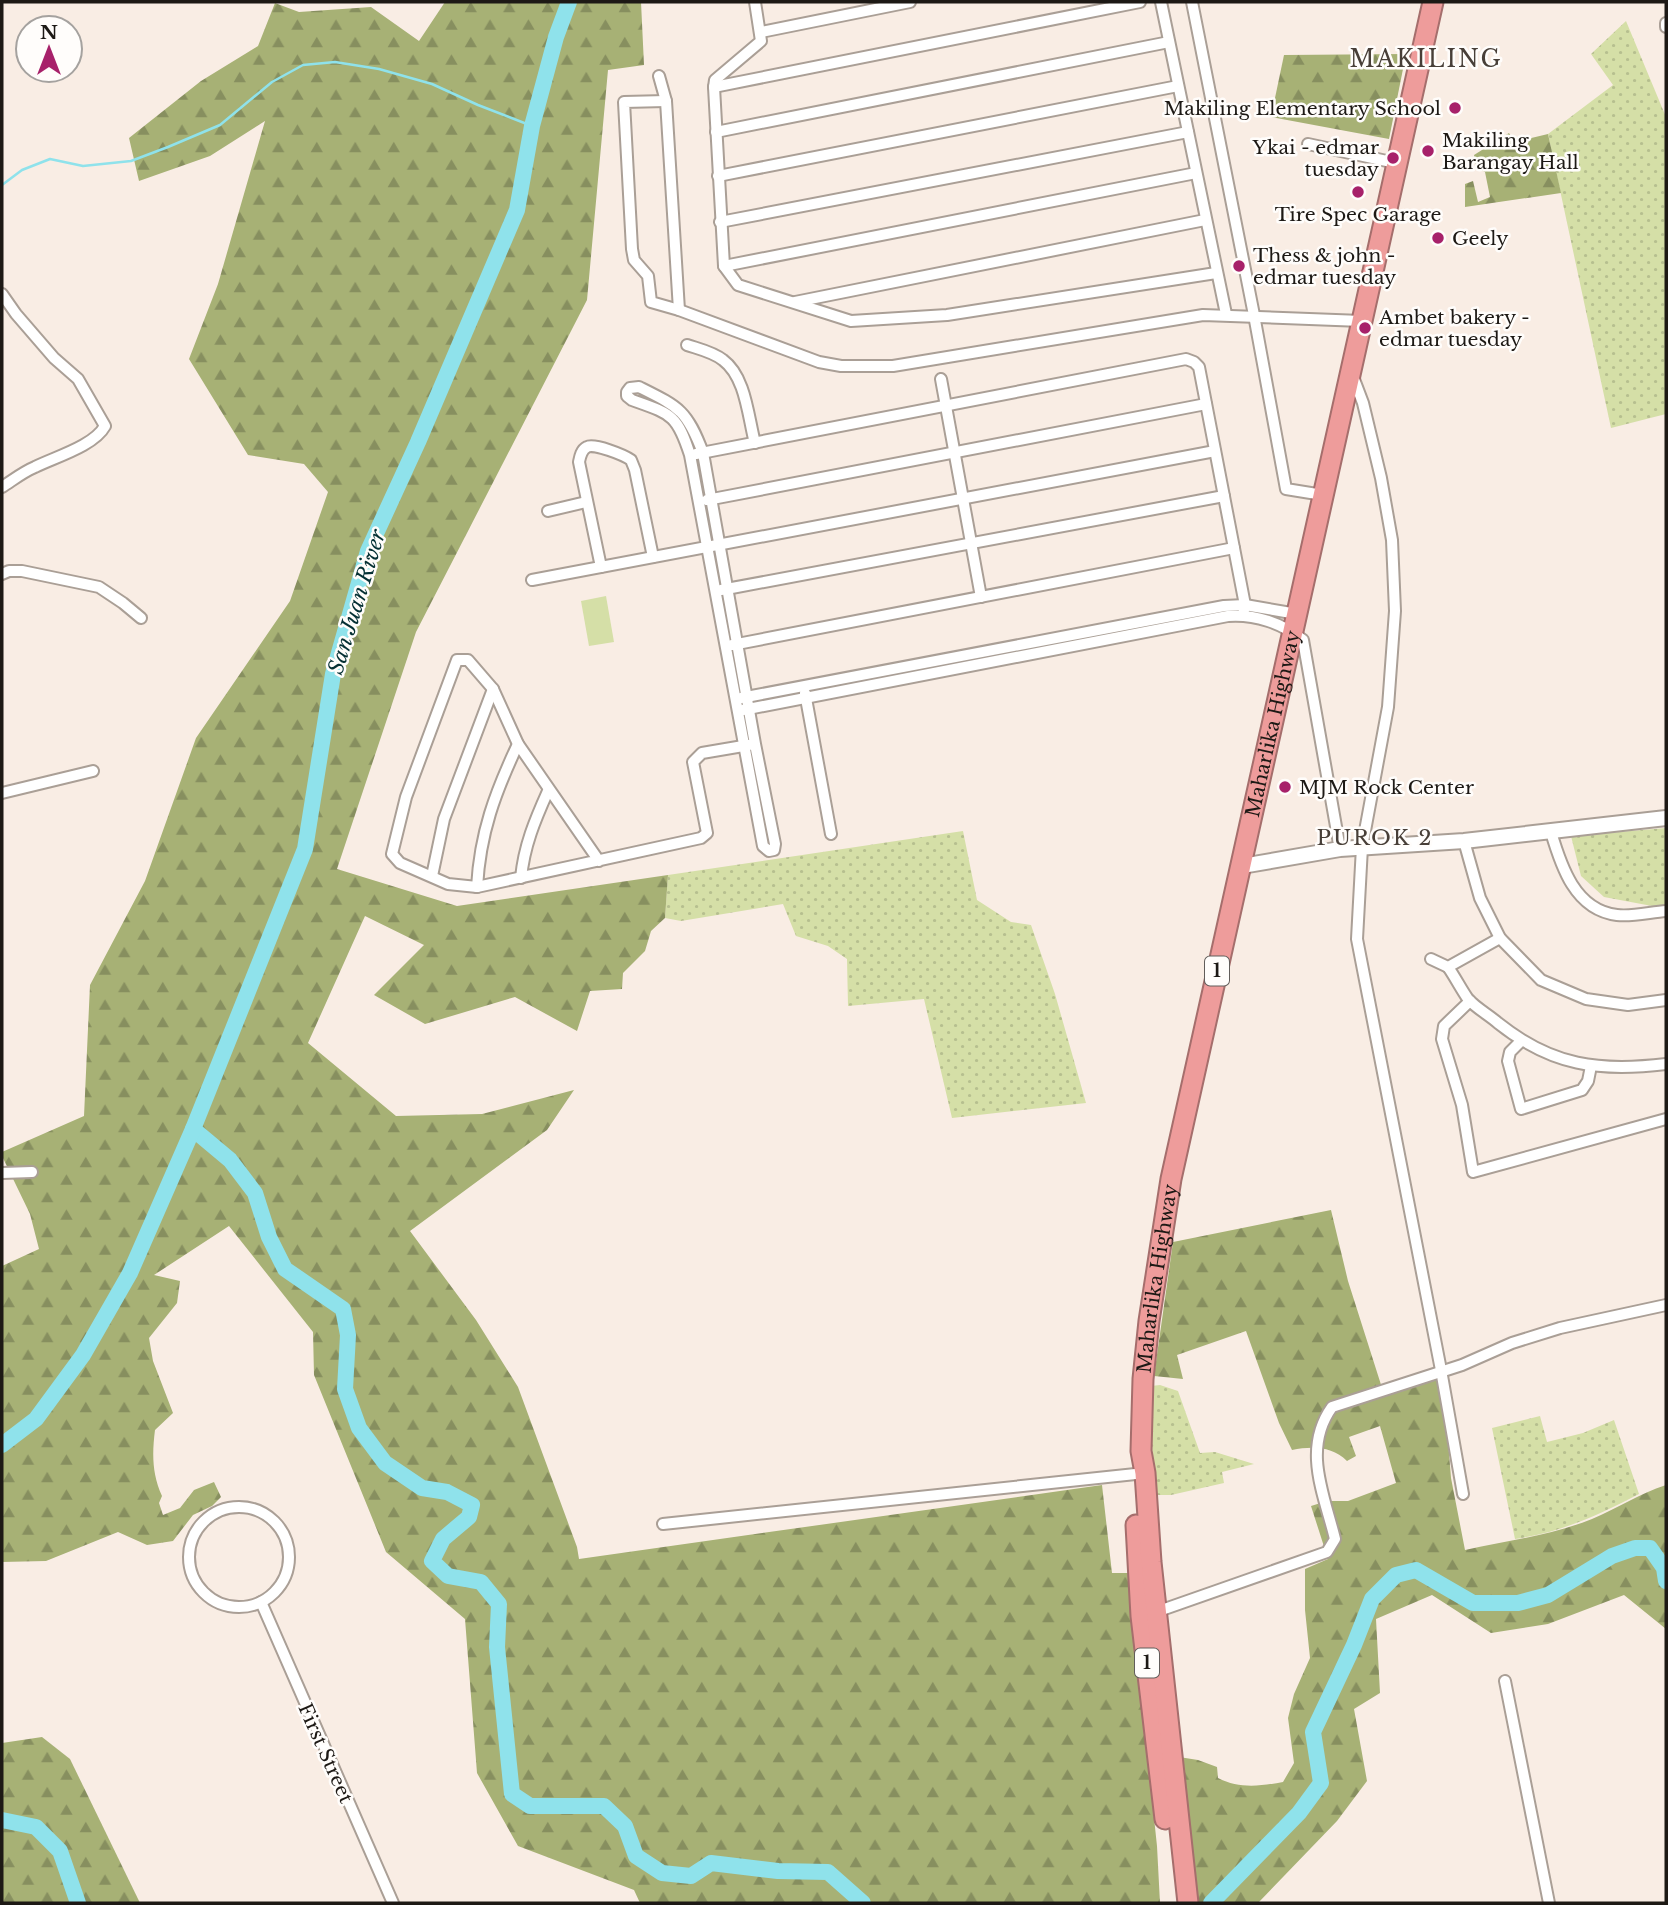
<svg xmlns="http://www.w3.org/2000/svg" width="1668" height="1905" viewBox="0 0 1668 1905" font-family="'Libre Baskerville',serif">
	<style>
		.grass { fill: url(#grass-dots) }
		.forest { fill: url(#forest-firs) }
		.park { fill: #d5dfa7 }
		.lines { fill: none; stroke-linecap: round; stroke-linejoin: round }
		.stream { stroke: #8fe2eb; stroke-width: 2.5 }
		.river { stroke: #8fe2eb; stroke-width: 16 }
		.street-casing { stroke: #aa9f96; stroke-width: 14 }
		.secondary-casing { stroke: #aa9f96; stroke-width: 18 }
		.highway-casing { stroke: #a56e6c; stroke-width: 23 }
		.street { stroke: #fff; stroke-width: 10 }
		.secondary { stroke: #fff; stroke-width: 14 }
		.highway { stroke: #ee9c9b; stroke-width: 19 }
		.poi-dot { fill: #a7216a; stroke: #fffdfb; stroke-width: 2.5 }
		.labels { text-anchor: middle; stroke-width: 5; stroke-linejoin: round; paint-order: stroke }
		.shield { fill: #fffdfb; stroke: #615d5a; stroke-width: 2 }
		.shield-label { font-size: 18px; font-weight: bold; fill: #1d1915 }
		.poi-label { font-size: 19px; fill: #1d1915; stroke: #fffdfb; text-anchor: start }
		.street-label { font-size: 19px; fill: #1d1915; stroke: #fffdfb }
		.water-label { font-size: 21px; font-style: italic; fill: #053034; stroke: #fffdfb }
		.neighbourhood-label { font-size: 21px; letter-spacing: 2px; fill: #483f38; stroke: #fffdfb }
		.quarter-label { font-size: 23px; letter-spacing: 2px; fill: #483f38; stroke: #fffdfb }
	</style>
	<defs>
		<pattern id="grass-dots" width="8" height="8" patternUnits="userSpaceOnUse" patternTransform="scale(1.75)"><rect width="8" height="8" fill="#d5dfa7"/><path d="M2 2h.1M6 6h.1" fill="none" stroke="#b6bf8f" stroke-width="1.8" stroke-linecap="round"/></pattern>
		<pattern id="forest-firs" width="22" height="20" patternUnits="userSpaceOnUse" patternTransform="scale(1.75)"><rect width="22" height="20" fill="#a7b175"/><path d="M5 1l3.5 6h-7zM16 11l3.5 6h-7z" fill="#878f5f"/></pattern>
	</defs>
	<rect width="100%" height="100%" fill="#f9ede4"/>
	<!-- grass -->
	<g class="grass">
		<path d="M1626 21 1666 117V414L1611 428 1548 134 1613 85 1591 54Z"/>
		<path d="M1666 828V905L1652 906 1604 897 1581 876 1571 836Z"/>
		<path d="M963 831 977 900 1011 922 1031 925 1055 994 1086 1103 952 1118 924 999 848 1006 847 959 828 946 796 936 783 904 681 921 665 918 668 875Z"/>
		<path d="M1160 1385 1178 1391 1200 1453 1215 1452 1254 1464 1222 1472 1224 1483 1171 1495H1153L1151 1386Z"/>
		<path d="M1540 1416 1547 1442 1583 1433 1614 1420 1639 1494C1599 1515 1559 1533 1515 1539L1492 1428Z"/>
	</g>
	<!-- forest -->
	<g class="forest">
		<path d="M445 2H641L644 65 608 70 587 300 416 632 337 869 457 906 668 875 665 918 651 931 645 951 623 973 622 989 590 991 577 1031 515 997 425 1024 374 995 424 945 365 916 308 1043 396 1116 482 1114 574 1090 547 1130 410 1231 476 1320 518 1387 577 1547 579 1559 1102 1485 1112 1573H1128L1157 1846 1160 1903H640L634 1890 518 1846 477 1773 465 1619 386 1552 314 1375 313 1332 229 1226 154 1275 180 1281 177 1303 149 1338 153 1361 173 1413 155 1430C152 1454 152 1474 162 1496L159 1503 163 1515 180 1508 194 1490 214 1482 221 1497 212 1506 193 1515 173 1541 147 1545 118 1532 46 1561 2 1562V1266L39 1249 30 1214 2 1156V1152L84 1116 90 985 145 881 196 738 290 601 328 492 304 464 248 455 189 359 218 284 265 121 210 156 139 181 129 138 201 81 258 46 275 3 299 12 371 7 419 41Z"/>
		<path d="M1406 54 1389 139 1271 117 1284 55Z"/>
		<path d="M1509 133 1514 142 1548 134 1561 193 1465 207V184L1473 181 1478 202 1490 197 1485 172 1476 167 1474 155Z"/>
		<path d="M1331 1210 1348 1281 1383 1391 1437 1374 1446 1415 1451 1478 1465 1550C1507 1541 1552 1535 1592 1519 1618 1508 1639 1494 1666 1485V1629L1624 1595 1548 1624 1491 1633 1432 1595 1376 1619 1380 1693 1354 1709 1367 1781 1337 1821 1258 1903H1194L1190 1856 1191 1841 1179 1757 1198 1760 1217 1767 1218 1778C1239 1789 1261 1786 1283 1782L1294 1763 1288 1718 1294 1694 1310 1658 1305 1610V1569L1328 1559 1311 1506 1327 1501H1348L1396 1483 1380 1426 1349 1437 1356 1456 1347 1461C1332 1446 1312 1446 1292 1450L1279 1423 1246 1331 1177 1355 1183 1379 1154 1376 1173 1242Z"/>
		<path d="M42 1737 70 1759 140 1903H2V1743Z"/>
	</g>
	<!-- park -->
	<path class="park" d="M606 596 614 642 589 646 581 601Z"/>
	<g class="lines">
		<!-- stream -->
		<path class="stream" d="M2 185 22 170 50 159 83 166 131 161 168 147 220 125 272 82 303 65 335 62 379 69 432 84 478 105 532 126"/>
		<!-- river -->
		<g class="river">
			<path d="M193 1129 230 1160 255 1193 269 1237 285 1269 343 1309 348 1335 345 1389 359 1428 385 1463 422 1488 447 1492 472 1505 469 1517 443 1539 432 1561 448 1576 481 1582 499 1604 497 1647 512 1794 530 1806H604L625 1826 636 1856 662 1873 691 1876 711 1863 778 1871 828 1872 863 1903"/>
			<path d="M2 1445 36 1419 83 1355 130 1273 193 1129 305 849 333 674 368 551 418 442 517 210 532 126 556 37 569 2"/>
			<path d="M2 1820 36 1827 60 1851 78 1903"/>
			<path d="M1211 1903 1299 1813 1321 1783 1313 1732 1354 1645 1372 1599 1396 1575 1416 1570 1473 1603H1518L1548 1595 1612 1556 1635 1548H1650L1664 1568 1666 1581"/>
		</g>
		<defs>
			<g id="street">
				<path d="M755 2 761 41 715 80 714 87 724 266 738 285 851 321 947 315 1216 273"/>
				<path d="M1161 2 1226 314"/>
				<path d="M1192 2 1254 315 1286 489 1323 495"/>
				<path d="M1666 23V27"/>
				<path d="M761 32 910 2"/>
				<path d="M659 76 666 101 679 310"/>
				<path d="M714 87 1140 2"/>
				<path d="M666 101 624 102 632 249 634 260 648 276 651 302 679 310 819 362 841 366H893L1203 315 1362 321"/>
				<path d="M716 132 1169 42"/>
				<path d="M1308 144 1396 163"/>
				<path d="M718 176 1178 86"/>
				<path d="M720 222 1188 132"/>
				<path d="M724 266 1196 173"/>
				<path d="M2 294 16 314 54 358 78 379 105 426C94 446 55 457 35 467 23 472 13 480 2 487"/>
				<path d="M795 302 1205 220"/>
				<path d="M687 345C699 349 713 352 723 360 746 377 748 417 755 443"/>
				<path d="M1352 374 1363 403 1381 478 1392 540 1395 611 1388 707 1362 847 1357 939 1441 1370 1463 1494"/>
				<path d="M941 379 981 597"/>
				<path d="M639 387C679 407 687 410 703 453L755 744 775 844 774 850 769 851 763 846 690 455C677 414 671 414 632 400L627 396V392L630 388Z"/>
				<path d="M696 454 1186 359 1194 362 1199 367 1245 605 1243 615"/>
				<path d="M707 500 1206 404"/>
				<path d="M548 511 586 502"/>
				<path d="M601 567 579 462C580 457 581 450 587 447 594 443 624 455 631 460L635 470 653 557"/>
				<path d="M2 574 9 571H22L99 587 123 603 141 618"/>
				<path d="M532 580 1215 451"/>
				<path d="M721 590 1224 496"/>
				<path d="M732 645 1234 548"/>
				<path d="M805 693 831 834"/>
				<path d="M741 698 1224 606 1245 605 1297 614"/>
				<path d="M743 710 1228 616C1255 614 1282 623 1303 640L1340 849"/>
				<path d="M2 793 93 771"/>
				<path d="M1551 832C1561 866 1575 910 1617 915 1632 917 1651 912 1666 911"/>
				<path d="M1464 841 1480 898 1500 938 1541 980 1586 999 1628 1005 1666 1000"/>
				<path d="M599 861 518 744 493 689 468 660H457L406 797 392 854 400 863 448 884 477 887 701 838 707 833 693 762 702 753 749 745"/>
				<path d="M432 876 444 819 493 689"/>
				<path d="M521 878C524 846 535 820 548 791"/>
				<path d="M477 887C480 833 495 793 518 744"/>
				<path d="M1431 959 1448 967 1500 938"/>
				<path d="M1448 967C1455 977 1461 989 1468 999 1476 1008 1489 1015 1498 1023 1552 1066 1599 1072 1666 1064"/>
				<path d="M1470 1001 1444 1026 1442 1039 1462 1105 1473 1172 1666 1119"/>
				<path d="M1521 1041 1510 1052 1508 1061 1521 1109 1582 1090 1588 1081 1591 1066"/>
				<path d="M2 1173 32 1172"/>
				<circle cx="239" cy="1557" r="50"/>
				<path d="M663 1524 1145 1473"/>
				<path d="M261 1602 393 1903"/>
				<path d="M1156 1612 1327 1552 1335 1539C1324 1494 1302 1449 1332 1407L1462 1365 1512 1343 1560 1328 1666 1305"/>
				<path d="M1505 1681 1549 1903"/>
			</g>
			<path id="secondary" d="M1242 866 1340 849 1464 841 1666 818"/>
			<g id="highway">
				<path d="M1136 1525 1141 1616 1165 1819"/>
				<path id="s1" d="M1188 1903 1151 1562 1145 1473 1141 1451 1143 1379 1149 1321 1171 1179 1433 2"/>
			</g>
		</defs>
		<!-- street casing -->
		<use href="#street" class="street-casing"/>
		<!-- secondary casing -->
		<use href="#secondary" class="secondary-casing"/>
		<!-- highway casing -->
		<use href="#highway" class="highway-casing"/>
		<!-- street -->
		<use href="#street" class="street"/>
		<!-- secondary -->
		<use href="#secondary" class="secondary"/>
		<!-- highway -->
		<use href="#highway" class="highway"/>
	</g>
	<!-- markers -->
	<g class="poi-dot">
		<circle cx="1455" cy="108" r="7"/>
		<circle cx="1428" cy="151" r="7"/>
		<circle cx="1393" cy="158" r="7"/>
		<circle cx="1358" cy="192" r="7"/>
		<circle cx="1438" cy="238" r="7"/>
		<circle cx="1239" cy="266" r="7"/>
		<circle cx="1365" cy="328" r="7"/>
		<circle cx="1285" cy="787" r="7"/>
	</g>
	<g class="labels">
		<!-- shield labels -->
		<g class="shield">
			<rect x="1205" y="956.5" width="24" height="29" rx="5"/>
			<rect x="1135" y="1648.5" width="24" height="29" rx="5"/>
		</g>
		<g class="shield-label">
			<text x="1217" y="977">1</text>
			<text x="1147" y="1669">1</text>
		</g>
		<!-- poi labels -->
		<g class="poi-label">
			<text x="1441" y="115" text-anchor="end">Makiling Elementary School</text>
			<text x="1442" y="147">Makiling<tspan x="1442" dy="22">Barangay Hall</tspan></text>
			<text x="1379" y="154" text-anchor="end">Ykai - edmar<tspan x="1379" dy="22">tuesday</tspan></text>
			<text x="1358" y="221" text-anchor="middle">Tire Spec Garage</text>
			<text x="1452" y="245">Geely</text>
			<text x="1253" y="262">Thess &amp; john -<tspan x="1253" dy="22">edmar tuesday</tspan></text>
			<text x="1379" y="324">Ambet bakery -<tspan x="1379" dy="22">edmar tuesday</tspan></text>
			<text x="1299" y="794">MJM Rock Center</text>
		</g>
		<!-- street labels -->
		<g class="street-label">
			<text dy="7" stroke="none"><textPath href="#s1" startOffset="1195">Maharlika Highway</textPath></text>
			<text dy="7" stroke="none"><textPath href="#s1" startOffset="628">Maharlika Highway</textPath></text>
			<text transform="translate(326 1753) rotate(66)" y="7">First Street</text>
		</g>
		<!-- water labels -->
		<g class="water-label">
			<text transform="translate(357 602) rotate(-73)" y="7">San Juan River</text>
		</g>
		<!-- neighbourhood labels -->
		<g class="neighbourhood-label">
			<text x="1375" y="845">PUROK 2</text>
		</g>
		<!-- quarter labels -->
		<g class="quarter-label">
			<text x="1426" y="67">MAKILING</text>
		</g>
	</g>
	<!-- border -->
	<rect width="1668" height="1905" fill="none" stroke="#1d1915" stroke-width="7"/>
	<!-- north arrow -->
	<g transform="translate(49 49)"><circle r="33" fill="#fffdfb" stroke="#a5a29f" stroke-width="2"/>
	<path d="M0-5L12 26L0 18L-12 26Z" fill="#a7216a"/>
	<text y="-10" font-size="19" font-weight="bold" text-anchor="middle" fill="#1d1915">N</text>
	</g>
</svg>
